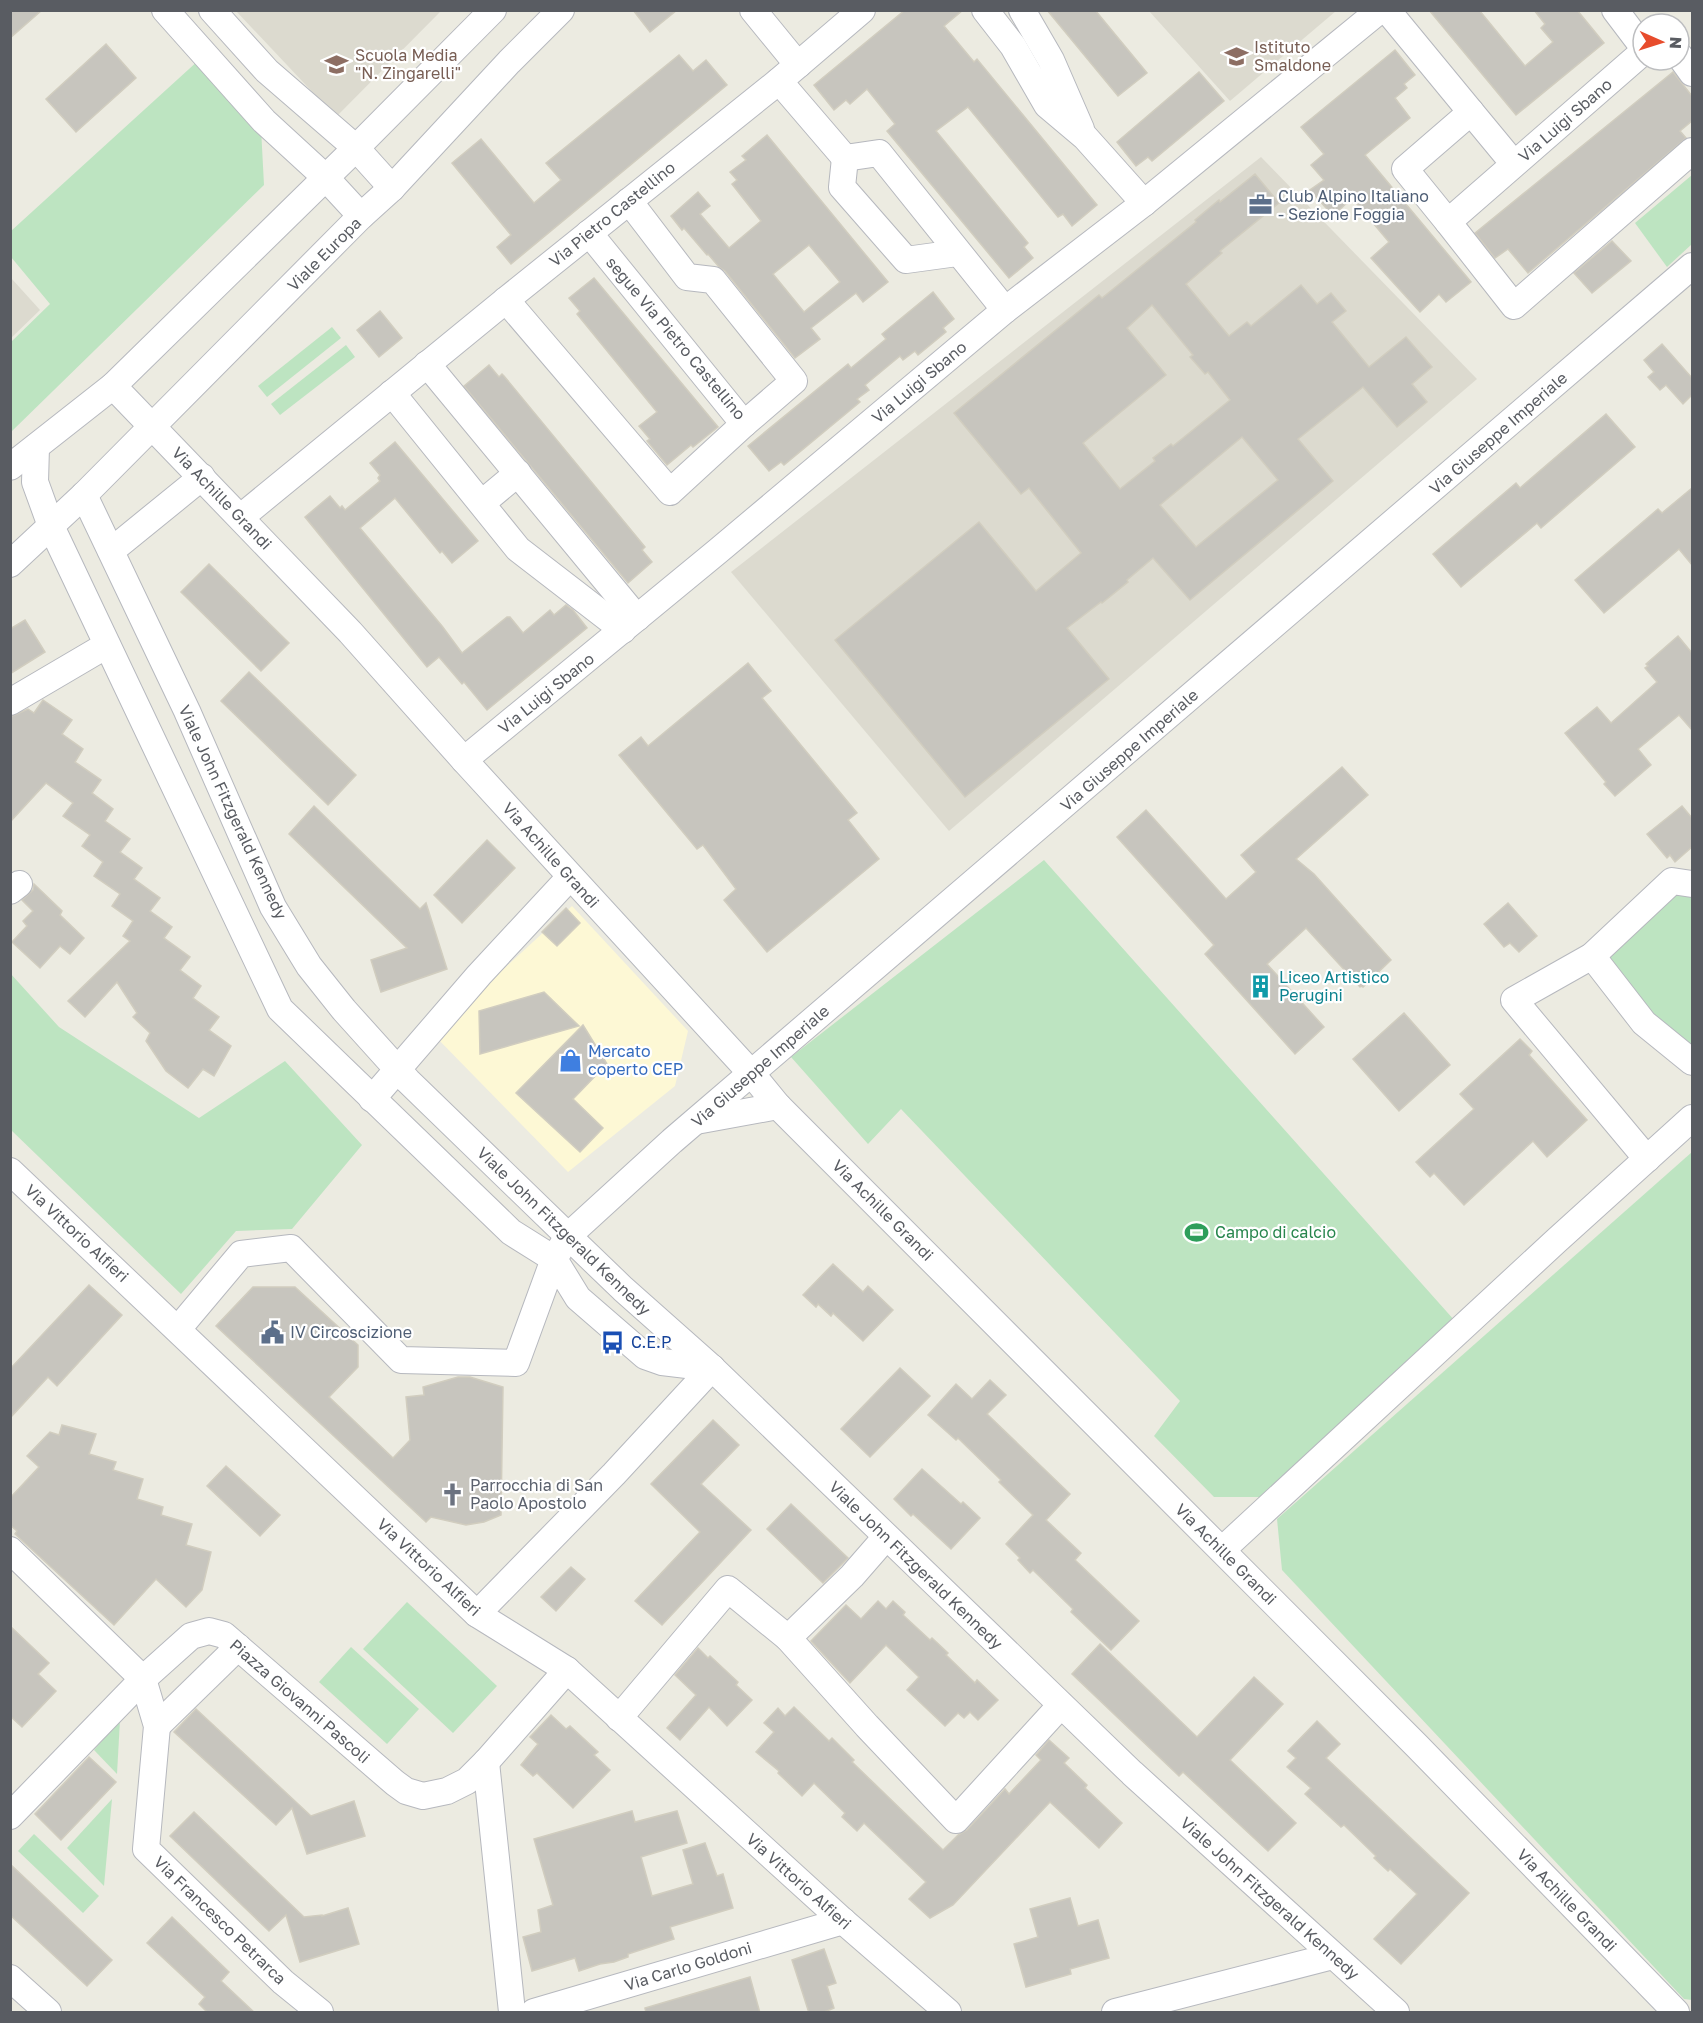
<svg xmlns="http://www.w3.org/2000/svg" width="1703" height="2023" viewBox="0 0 1703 2023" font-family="'Golos Text',sans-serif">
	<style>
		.commercial { fill: #fdf8d5 }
		.education { fill: #dcdacf }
		.green { fill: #bde4c1 }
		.building { fill: #c7c5be; stroke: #d1cdbf; stroke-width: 1.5; fill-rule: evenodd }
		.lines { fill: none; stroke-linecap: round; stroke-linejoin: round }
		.minor-casing { stroke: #b6b8be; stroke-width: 28 }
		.minor { stroke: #fff; stroke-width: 26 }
		.labels { text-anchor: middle; stroke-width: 4.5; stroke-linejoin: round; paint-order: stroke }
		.education-label { font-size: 16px; fill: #785e54; stroke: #fff; text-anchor: start }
		.street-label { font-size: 16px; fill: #595c62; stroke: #fff }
		.service-label { font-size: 16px; fill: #4e5e75; stroke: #fff; text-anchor: start }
		.culture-label { font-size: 16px; fill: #0d838f; stroke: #fff; text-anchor: start }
		.shop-label { font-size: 16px; fill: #366cbe; stroke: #fff; text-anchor: start }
		.leisure-label { font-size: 16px; fill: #27864d; stroke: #fff; text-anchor: start }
		.transit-label { font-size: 16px; fill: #164399; stroke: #fff; text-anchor: start }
		.worship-label { font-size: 16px; fill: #5b616d; stroke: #fff; text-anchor: start }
	</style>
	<rect width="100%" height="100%" fill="#ecebe1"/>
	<!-- commercial -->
	<path class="commercial" d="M572 906 688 1031 675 1086 568 1172 433 1034Z"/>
	<!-- education -->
	<g class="education">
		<path d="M236 11H441L336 117Z"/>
		<path d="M1149 11H1336L1230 101Z"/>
		<path d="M1261 157 1477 379 949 831 731 572Z"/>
		<path d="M11 278 40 310 11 338Z"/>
	</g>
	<!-- green -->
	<g class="green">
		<path d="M200 59 261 128 264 185 11 432V342L50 304 11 257V231Z"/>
		<path d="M1692 175V244L1667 267 1635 223Z"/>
		<path d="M332 327 341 338 267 397 258 386Z"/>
		<path d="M346 345 355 357 280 415 271 404Z"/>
		<path d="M1044 860 1455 1321 1263 1497H1214L1154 1436 1180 1401 901 1109 868 1144 791 1057Z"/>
		<path d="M1672 881 1692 888V1062L1598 951Z"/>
		<path d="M10 973 59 1027 199 1118 285 1061 362 1145 292 1229 236 1231 181 1294 11 1130Z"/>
		<path d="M1692 1152V2000L1684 1999 1282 1570 1277 1519Z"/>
		<path d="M407 1602 497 1686 453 1733 363 1649Z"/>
		<path d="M351 1647 419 1709 387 1744 319 1682Z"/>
		<path d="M120 1720 117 1774 94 1750Z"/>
		<path d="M112 1799 104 1886 67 1848Z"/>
		<path d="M34 1834 99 1896 83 1913 18 1851Z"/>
	</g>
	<!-- building -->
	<g class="building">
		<path d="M10 10H42L10 38Z"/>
		<path d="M633 10H677L650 32Z"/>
		<path d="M905 10H963L944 26 974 62 977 59 1097 205 1072 226 1063 214 1058 217 968 107 936 131 1028 243 1024 247 1033 258 1009 278 887 131 895 124 867 89 850 104 846 100 834 110 814 85Z"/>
		<path d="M1047 10H1095L1147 73 1118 96Z"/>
		<path d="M1429 10H1479L1525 66 1553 42 1541 28 1545 24 1534 10H1577L1604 43 1516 115Z"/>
		<path d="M106 44 136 78 76 132 46 99Z"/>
		<path d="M1395 50 1415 75 1404 84 1407 88 1395 98 1410 118 1365 155 1471 282 1446 302 1439 294 1420 312 1371 258 1389 242 1352 198 1333 216 1310 190 1324 180 1311 165 1324 154 1301 127Z"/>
		<path d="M679 55 693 71 706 60 727 85 511 264 497 247 511 235 452 163 481 139 534 203 561 180 546 163Z"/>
		<path d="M1199 72 1224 101 1152 161 1148 157 1136 166 1117 142Z"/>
		<path d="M1673 72 1692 96V121L1680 131 1686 138 1528 273 1508 249 1495 258 1475 233Z"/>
		<path d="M767 135 888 282 863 302 856 293 811 328 820 339 795 358 725 271 719 267 708 254 707 255 684 228 682 230 671 216 698 192 710 206 700 214 729 248 761 221 732 184 737 180 730 172 746 160 742 156ZM809 245 840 282 804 312 773 274Z"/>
		<path d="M1255 174 1279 203 1220 251 1222 253 1186 284 1229 336 1247 322 1251 326 1301 285 1317 304 1331 293 1346 311 1332 322 1369 367 1406 337 1432 367 1412 384 1427 402 1397 427 1363 387 1298 439 1333 481 1190 600 1153 558 1127 580 1128 582 1102 603 1101 602 1067 628 1109 679 965 797 835 640 979 522 1036 591 1081 553 1029 488 1021 494 954 413 1099 295 1102 298 1196 222 1195 220 1219 200 1220 202ZM1152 305 1193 355 1190 357 1205 374 1208 372 1230 400 1173 446 1171 444 1153 458 1155 461 1120 489 1083 443 1166 375 1127 328ZM1242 437 1278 480 1196 547 1160 505Z"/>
		<path d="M1612 241 1631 261 1592 293 1574 273Z"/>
		<path d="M594 278 718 427 693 447 691 445 667 465 647 441 650 439 639 426 657 412 577 314 580 311 569 298Z"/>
		<path d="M933 292 954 319 943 328 946 332 918 355 915 351 903 360 900 356 865 385 869 390 857 399 860 402 784 465 781 462 769 471 748 446 848 364 851 368 886 339 882 334Z"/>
		<path d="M380 311 402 338 379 357 357 330Z"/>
		<path d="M1662 344 1692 378V395L1683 404 1666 385 1660 390 1648 377 1654 372 1644 360Z"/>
		<path d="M489 365 499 377 502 374 504 376 645 547 642 550 652 562 628 583 464 386Z"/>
		<path d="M1606 414 1635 447 1541 528 1537 523 1461 587 1433 554 1516 483 1520 488Z"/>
		<path d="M395 442 478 541 452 563 442 551 440 553 395 498 360 528 442 626 462 653 507 617H510L523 633 550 610 554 615 566 605 573 610 587 628 487 710 464 682 462 684 439 657 427 667 305 517 330 496 340 508 342 506 345 510 380 481 378 478 380 475 370 463Z"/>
		<path d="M1692 488V565L1679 549 1604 613 1575 580 1658 509 1662 513Z"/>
		<path d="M209 564 289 643 261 671 181 592Z"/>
		<path d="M25 620 45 652 10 674V629Z"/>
		<path d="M1678 636 1692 653V730L1679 715 1638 749 1651 765 1615 796 1604 784 1606 782 1565 733 1597 707 1611 723 1657 682 1645 668 1648 666 1646 664Z"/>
		<path d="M748 663 771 691 762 698 857 813 848 820 879 859 767 952 724 900 736 889 703 845 697 849 619 755 641 737 648 746Z"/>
		<path d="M249 672 356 775 328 805 221 701Z"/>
		<path d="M43 700 72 720 62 734 83 749 75 762 101 780 92 793 113 809 105 821 130 839 120 852 142 868 134 879 160 898 150 911 172 927 164 938 190 957 180 970 201 986 193 998 219 1017 209 1030 231 1046 214 1076 203 1069 188 1088 166 1071 146 1041 150 1033 133 1017 137 1013 117 982 85 1017 68 1001 130 941 123 936 133 921 112 906 120 894 94 876 103 862 82 846 90 835 63 816 73 803 46 783 10 822V717L28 709 34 713Z"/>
		<path d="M1342 767 1368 795 1296 859 1314 874 1391 960 1363 987 1361 986 1360 987 1306 928 1267 964 1324 1027 1295 1054 1205 954 1214 945 1117 837 1146 810 1226 899 1256 872 1241 855Z"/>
		<path d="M314 806 420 909 426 903 447 969 381 992 371 960 407 948 289 834Z"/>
		<path d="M1682 806 1692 818V847L1675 862 1670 855 1667 858 1647 834Z"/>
		<path d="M487 840 515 868 462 923 434 895Z"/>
		<path d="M34 884 62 911 60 915 84 938 70 954 60 946 40 968 12 942 27 926 23 921 33 911 22 900 33 890Z"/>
		<path d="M1508 903 1537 936 1519 952 1510 943 1504 947 1484 924Z"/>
		<path d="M566 908 580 923 557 946 542 932Z"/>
		<path d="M544 992 579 1026 480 1054 479 1011Z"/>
		<path d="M1404 1013 1450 1065 1399 1111 1353 1059Z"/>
		<path d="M583 1025 607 1064 573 1099 603 1128 580 1152 516 1093Z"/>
		<path d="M1520 1039 1532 1051 1529 1055 1587 1120 1547 1157 1533 1141 1464 1205 1434 1173 1430 1177 1416 1162 1474 1109 1460 1094Z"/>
		<path d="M833 1264 863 1292 868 1286 893 1310 863 1341 833 1313 831 1316 818 1304 816 1307 803 1295Z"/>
		<path d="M89 1285 122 1315 57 1386 48 1377 10 1418V1369Z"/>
		<path d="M253 1287H295L358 1345V1367L329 1397 393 1458 410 1440 406 1397 424 1395 423 1387 458 1377H470L503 1387 501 1515 484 1522 466 1525 431 1517 426 1522 216 1326Z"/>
		<path d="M900 1368 930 1396 870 1457 841 1429Z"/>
		<path d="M990 1380 1006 1395 987 1414 1070 1494 1046 1520 1081 1553 1075 1560 1139 1621 1111 1650 1071 1612 1073 1609 1033 1570 1030 1573 1018 1560 1020 1558 1006 1544 1033 1515 999 1482 1001 1480 958 1438 956 1440 928 1415 956 1384 972 1399Z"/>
		<path d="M713 1420 739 1445 701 1484 751 1530 662 1625 635 1601 700 1532 651 1484Z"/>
		<path d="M62 1425 96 1434 89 1454 116 1462 113 1470 143 1479 137 1499 163 1507 161 1515 192 1524 186 1545 211 1552 202 1590 186 1607 156 1579 114 1625 15 1534 17 1531 10 1525V1498L39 1467 27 1456 50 1432 59 1435Z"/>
		<path d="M226 1466 280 1515 260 1536 207 1486Z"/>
		<path d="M922 1469 961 1504 963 1502 980 1518 951 1549 913 1514 911 1516 894 1499Z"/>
		<path d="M791 1504 848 1558 823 1583 767 1529Z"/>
		<path d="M571 1567 585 1579 556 1611 541 1597Z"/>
		<path d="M878 1601 886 1609 893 1601 905 1612 903 1615 930 1640 932 1638 948 1653 946 1655 975 1683 977 1680 998 1700 978 1720 970 1712 964 1718 958 1713 945 1726 907 1690 919 1677 886 1645 850 1683 811 1641 846 1605 861 1619Z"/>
		<path d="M10 1626 49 1663 38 1674 56 1691 22 1727 10 1716Z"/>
		<path d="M1100 1644 1197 1737 1254 1677 1283 1704 1230 1760 1296 1823 1268 1851 1183 1772 1179 1776 1072 1674Z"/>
		<path d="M698 1648 708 1658 710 1656 738 1682 736 1685 752 1700 727 1726 709 1707 680 1740 667 1728 696 1695 675 1675Z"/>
		<path d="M794 1707 829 1741 832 1738 854 1760 852 1762 943 1850 958 1835 967 1830 1005 1789 1009 1794 1041 1760 1036 1755 1049 1740 1069 1758 1064 1763 1087 1785 1085 1788 1122 1823 1099 1848 1050 1802 953 1905 930 1918 909 1899 926 1882 864 1823 857 1831 842 1817 845 1813 814 1783 802 1796 778 1773 779 1771 756 1752 774 1732 764 1723 778 1708 785 1716Z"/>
		<path d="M196 1709 311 1816 354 1801 365 1836 307 1854 292 1808 276 1825 174 1732Z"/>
		<path d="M551 1715 566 1729 570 1726 598 1752 594 1755 610 1770 573 1808 537 1773 533 1776 521 1765 538 1744 530 1737Z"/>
		<path d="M1317 1721 1340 1744 1326 1758 1469 1893 1401 1964 1374 1939 1417 1894 1390 1869 1388 1871 1374 1858 1376 1856 1344 1825 1341 1827 1305 1794 1311 1788 1287 1767 1296 1758 1288 1751Z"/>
		<path d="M89 1757 116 1782 61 1840 35 1814Z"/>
		<path d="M632 1811 635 1822 677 1811 687 1843 641 1857 652 1896 693 1884 683 1850 705 1843 717 1876 723 1874 733 1908 670 1927 674 1939 628 1954V1957L614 1962 600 1964 579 1971 575 1958 532 1971 523 1937 541 1932 538 1910 553 1905 534 1839Z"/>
		<path d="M194 1812 304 1917 322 1915V1916L348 1908 359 1944 300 1962 286 1915 269 1931 170 1836Z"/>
		<path d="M10 1864 112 1960 87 1986 10 1915Z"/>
		<path d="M1070 1898 1078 1926 1098 1920 1109 1958 1070 1969 1071 1974 1026 1987 1014 1944 1038 1937 1030 1909Z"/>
		<path d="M172 1917 229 1972 221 1981 255 2013H208L199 2004 205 1997 147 1943Z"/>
		<path d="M824 1949 836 1983 827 1986 834 2008 822 2013H809L792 1960Z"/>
		<path d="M750 1977 760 2013H646L645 2008Z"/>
	</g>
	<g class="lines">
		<defs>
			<g id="minor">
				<path d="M165 10 264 121 325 177 361 216"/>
				<path d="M212 10 267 71 356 148 392 188"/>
				<path d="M753 10 798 65"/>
				<path d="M985 10 1013 46 1047 105 1085 137 1144 203"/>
				<path d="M1022 10 1051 60 1081 129"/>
				<path d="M1387 10 1471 112"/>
				<path d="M1615 10 1643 47"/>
				<path d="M1679 55 1692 73"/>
				<path d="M779 81 845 158"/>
				<path d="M845 158 879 153 1005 310"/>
				<path d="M845 158 842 187 906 260 957 253"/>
				<path d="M1514 164 1471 112 1405 169 1448 222 1643 52"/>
				<path d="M1448 222 1514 306 1692 151"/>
				<path d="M589 233 744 424 794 381 713 280 687 277 629 201"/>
				<path d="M506 300 670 492 744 424"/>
				<path d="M427 364 637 618"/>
				<path d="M113 386 350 632 464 760 751 1073 778 1106 1417 1746 1676 2012"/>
				<path d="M392 393 518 549 623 630"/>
				<path d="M36 447 35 482 51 526 280 1009 511 1232 554 1259 578 1298 645 1356 662 1362 712 1368"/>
				<path d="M10 467 113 386 356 148 493 10"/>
				<path d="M84 495 187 711 273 907 309 966 344 1010 408 1081 568 1236 623 1289 712 1368 1132 1773 1396 2012"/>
				<path d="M482 503 518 473"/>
				<path d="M241 517 506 300 779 81 862 10"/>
				<path d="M111 551 202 477"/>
				<path d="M10 564 84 495 361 216 392 188 509 62 561 10"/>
				<path d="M10 702 107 645"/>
				<path d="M464 760 718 551 1005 310 1144 203 1380 10"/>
				<path d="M10 891 19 884"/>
				<path d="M1592 956 1644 1023 1692 1062"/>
				<path d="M372 1099 479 975 570 877"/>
				<path d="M696 1121 778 1106"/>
				<path d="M1647 1159 1514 1000 1592 956 1672 881 1692 884"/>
				<path d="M10 1171 477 1614 567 1670 843 1921 948 2012"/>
				<path d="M178 1329 241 1254 291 1248 401 1360 516 1363 554 1259 568 1236 672 1141 1692 266"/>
				<path d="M10 1550 143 1679 157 1726 146 1849 283 1982 320 2012"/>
				<path d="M1222 1550 1556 1241 1692 1118"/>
				<path d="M477 1614 614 1474 712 1368"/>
				<path d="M788 1638 867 1726 956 1820 1061 1705"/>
				<path d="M619 1718 728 1589 788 1638 852 1576 886 1537"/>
				<path d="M157 1726 238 1647"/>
				<path d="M486 1762 512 2012"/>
				<path d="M10 1816 143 1679 191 1636 209 1631 224 1635 395 1783 406 1791 423 1796 447 1791 467 1781 486 1762 567 1670"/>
				<path d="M10 1978 48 2012"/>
				<path d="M534 2012 843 1921"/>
				<path d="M1115 2012 1333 1956"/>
			</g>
		</defs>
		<!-- minor casing -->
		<use href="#minor" class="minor-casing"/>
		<!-- minor -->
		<use href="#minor" class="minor"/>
	</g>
	<!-- icons -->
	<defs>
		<symbol id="school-bare" viewBox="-9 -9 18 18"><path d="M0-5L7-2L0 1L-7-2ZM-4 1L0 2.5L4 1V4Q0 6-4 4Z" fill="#8d6e63" stroke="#fff" stroke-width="2.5" paint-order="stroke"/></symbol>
		<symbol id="office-bare" viewBox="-9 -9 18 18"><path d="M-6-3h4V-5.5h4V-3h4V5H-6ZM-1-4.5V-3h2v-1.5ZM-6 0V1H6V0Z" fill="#5c6f8a" stroke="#fff" stroke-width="2.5" paint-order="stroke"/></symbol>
		<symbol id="building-bare" viewBox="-9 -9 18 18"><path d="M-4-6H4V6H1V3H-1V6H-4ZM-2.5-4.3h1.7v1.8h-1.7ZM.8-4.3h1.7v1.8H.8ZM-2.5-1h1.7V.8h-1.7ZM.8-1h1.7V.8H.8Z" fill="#0f9aa8" stroke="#fff" stroke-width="2.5" paint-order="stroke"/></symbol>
		<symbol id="shop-bare" viewBox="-9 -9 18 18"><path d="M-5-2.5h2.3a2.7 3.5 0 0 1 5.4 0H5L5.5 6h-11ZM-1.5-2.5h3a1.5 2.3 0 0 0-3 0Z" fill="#3f7fe0" stroke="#fff" stroke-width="2.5" paint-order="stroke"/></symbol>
		<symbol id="stadium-bare" viewBox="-9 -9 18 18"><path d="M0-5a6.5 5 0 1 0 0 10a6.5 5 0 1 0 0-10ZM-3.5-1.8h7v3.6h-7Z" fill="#2e9e5b" stroke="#fff" stroke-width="2.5" paint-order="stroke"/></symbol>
		<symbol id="civic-bare" viewBox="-9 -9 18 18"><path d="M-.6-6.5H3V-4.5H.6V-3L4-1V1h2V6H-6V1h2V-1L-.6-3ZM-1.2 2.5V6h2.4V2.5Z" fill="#5c6f8a" stroke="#fff" stroke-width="2.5" paint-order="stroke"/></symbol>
		<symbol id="bus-bare" viewBox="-9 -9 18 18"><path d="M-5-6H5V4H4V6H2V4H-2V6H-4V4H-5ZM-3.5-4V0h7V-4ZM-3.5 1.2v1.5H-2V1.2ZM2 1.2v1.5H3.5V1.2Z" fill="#1a4fb4" stroke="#fff" stroke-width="2.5" paint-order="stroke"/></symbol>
		<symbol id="church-bare" viewBox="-9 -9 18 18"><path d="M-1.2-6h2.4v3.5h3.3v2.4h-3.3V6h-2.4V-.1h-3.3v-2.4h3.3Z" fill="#6b7280" stroke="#fff" stroke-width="2.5" paint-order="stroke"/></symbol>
	</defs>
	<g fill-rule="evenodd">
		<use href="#school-bare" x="1220" y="40" width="33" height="33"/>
		<use href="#school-bare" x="320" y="48" width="33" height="33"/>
		<use href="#office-bare" x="1244" y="188" width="33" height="33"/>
		<use href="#building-bare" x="1244" y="970" width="33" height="33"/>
		<use href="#shop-bare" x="554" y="1044" width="33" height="33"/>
		<use href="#stadium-bare" x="1180" y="1216" width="33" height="33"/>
		<use href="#civic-bare" x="256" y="1316" width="33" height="33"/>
		<use href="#bus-bare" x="596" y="1326" width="33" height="33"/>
		<use href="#church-bare" x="436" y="1478" width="33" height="33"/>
	</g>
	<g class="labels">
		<!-- education labels -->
		<g class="education-label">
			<text x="1254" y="53">Istituto<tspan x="1254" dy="18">Smaldone</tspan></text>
			<text x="355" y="61">Scuola Media<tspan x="355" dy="18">"N. Zingarelli"</tspan></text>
		</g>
		<!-- street labels -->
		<g class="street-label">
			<text transform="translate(1565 120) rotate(-41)" y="6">Via Luigi Sbano</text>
			<text transform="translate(612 214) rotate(-39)" y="6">Via Pietro Castellino</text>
			<text transform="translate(324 254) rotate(-45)" y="6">Viale Europa</text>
			<text transform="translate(676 338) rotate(50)" y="6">segue Via Pietro Castellino</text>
			<text transform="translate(919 382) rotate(-40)" y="6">Via Luigi Sbano</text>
			<text transform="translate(1498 433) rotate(-41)" y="6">Via Giuseppe Imperiale</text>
			<text transform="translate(222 498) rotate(46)" y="6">Via Achille Grandi</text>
			<text transform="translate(546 693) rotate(-39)" y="6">Via Luigi Sbano</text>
			<text transform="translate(1129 750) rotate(-41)" y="6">Via Giuseppe Imperiale</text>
			<text transform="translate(233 812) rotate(65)" y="6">Viale John Fitzgerald Kennedy</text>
			<text transform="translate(551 855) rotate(48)" y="6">Via Achille Grandi</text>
			<text transform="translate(760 1066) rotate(-41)" y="6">Via Giuseppe Imperiale</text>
			<text transform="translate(883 1210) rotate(45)" y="6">Via Achille Grandi</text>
			<text transform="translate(564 1231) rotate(44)" y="6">Viale John Fitzgerald Kennedy</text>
			<text transform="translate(77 1233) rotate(43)" y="6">Via Vittorio Alfieri</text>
			<text transform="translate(1226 1554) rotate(45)" y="6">Via Achille Grandi</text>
			<text transform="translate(916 1565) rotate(44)" y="6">Viale John Fitzgerald Kennedy</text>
			<text transform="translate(429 1567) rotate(43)" y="6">Via Vittorio Alfieri</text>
			<text transform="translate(300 1701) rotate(41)" y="6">Piazza Giovanni Pascoli</text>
			<text transform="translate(799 1881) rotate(42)" y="6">Via Vittorio Alfieri</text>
			<text transform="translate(1270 1898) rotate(42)" y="6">Viale John Fitzgerald Kennedy</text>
			<text transform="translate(1567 1900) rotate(46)" y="6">Via Achille Grandi</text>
			<text transform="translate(220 1920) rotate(44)" y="6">Via Francesco Petrarca</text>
			<text transform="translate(688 1966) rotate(-17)" y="6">Via Carlo Goldoni</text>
		</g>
		<!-- service labels -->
		<g class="service-label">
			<text x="1278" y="202">Club Alpino Italiano<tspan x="1278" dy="18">- Sezione Foggia</tspan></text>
			<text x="290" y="1338">IV Circoscizione</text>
		</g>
		<!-- culture labels -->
		<g class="culture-label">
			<text x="1279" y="983">Liceo Artistico<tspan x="1279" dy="18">Perugini</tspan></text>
		</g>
		<!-- shop labels -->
		<g class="shop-label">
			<text x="588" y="1057">Mercato<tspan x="588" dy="18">coperto CEP</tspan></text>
		</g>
		<!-- leisure labels -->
		<g class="leisure-label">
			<text x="1215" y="1238">Campo di calcio</text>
		</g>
		<!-- transit labels -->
		<g class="transit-label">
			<text x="631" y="1348">C.E.P</text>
		</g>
		<!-- worship labels -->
		<g class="worship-label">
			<text x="470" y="1491">Parrocchia di San<tspan x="470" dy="18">Paolo Apostolo</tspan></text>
		</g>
	</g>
	<!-- border -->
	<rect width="1703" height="2023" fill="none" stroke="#595c62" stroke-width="24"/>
	<!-- north arrow -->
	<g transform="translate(1661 42) rotate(93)"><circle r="28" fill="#ffffff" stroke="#bdbec0" stroke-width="1.5"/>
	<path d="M0-4.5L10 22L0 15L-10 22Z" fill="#e74c2c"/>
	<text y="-9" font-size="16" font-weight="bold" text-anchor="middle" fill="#595c62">N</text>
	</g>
</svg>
